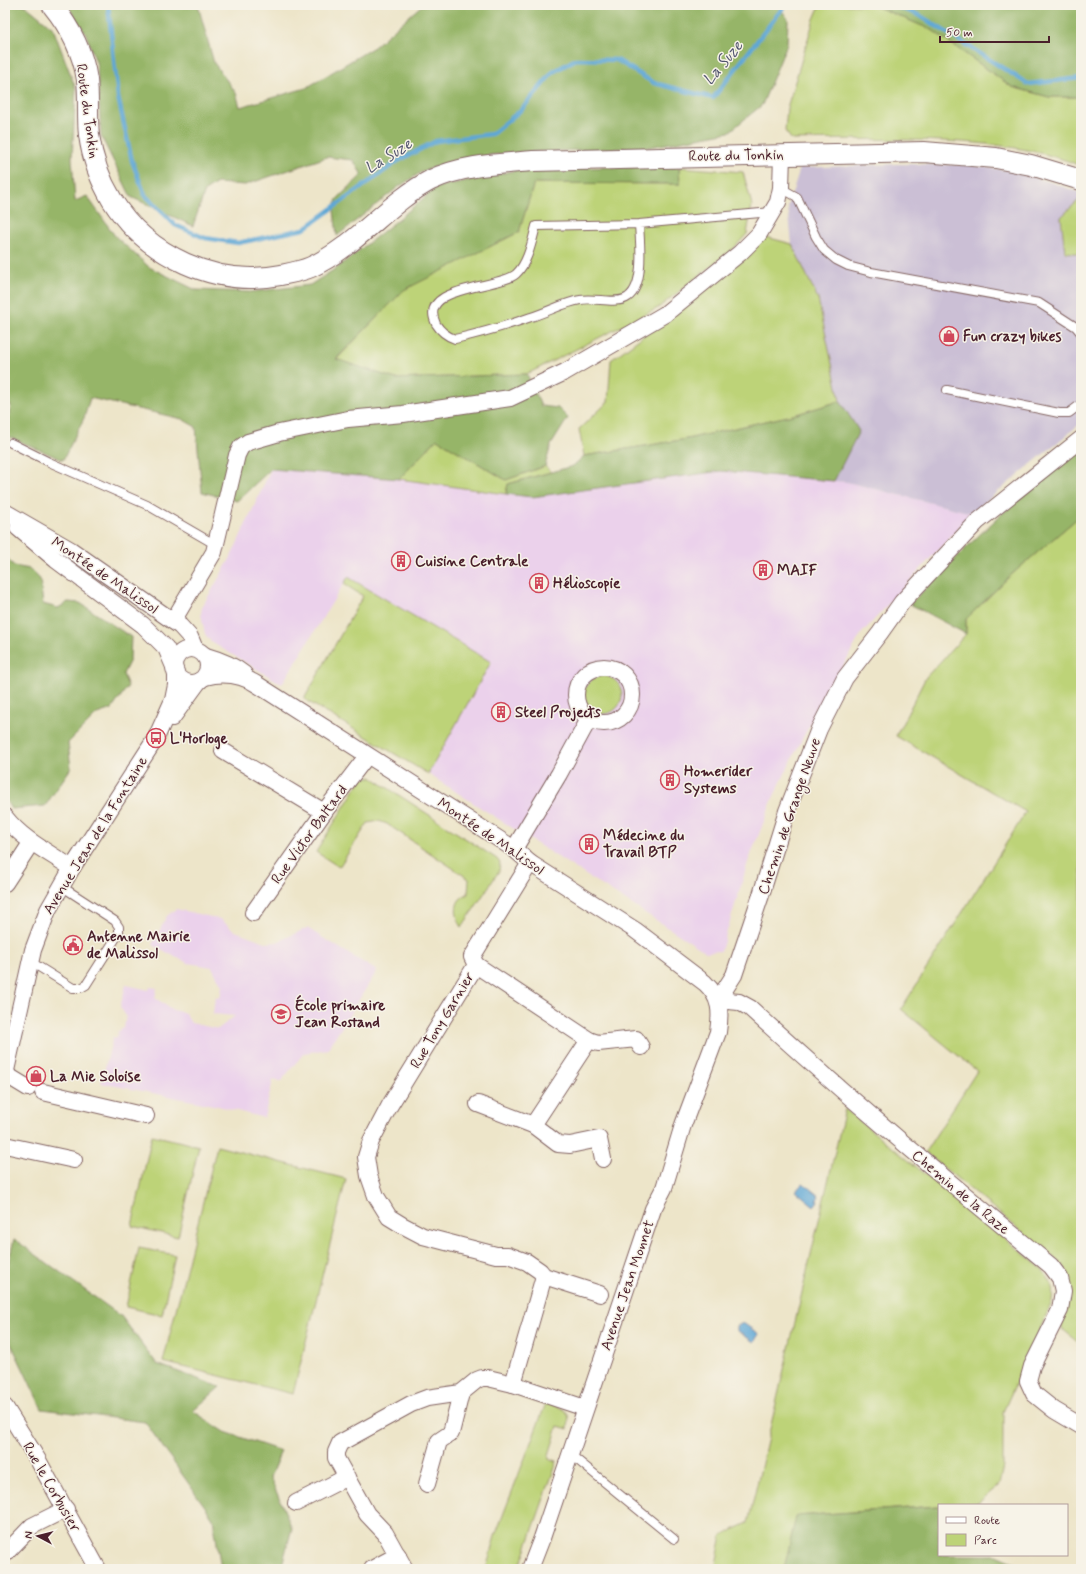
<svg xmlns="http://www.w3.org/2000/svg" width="1086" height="1574" viewBox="0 0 1086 1574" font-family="Mynerve,sans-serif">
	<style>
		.built { fill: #ebd1eb }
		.industrial { fill: #cbbfd5 }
		.green { fill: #bdd378; stroke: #847952 }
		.forest { fill: #96b568; stroke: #706a4a }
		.water { fill: #5ea7d5; stroke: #546380 }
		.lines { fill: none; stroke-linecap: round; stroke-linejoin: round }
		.stream { stroke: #5ea7d5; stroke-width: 4.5 }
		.service-casing { stroke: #836462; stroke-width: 10 }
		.minor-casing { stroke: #836462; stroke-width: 18 }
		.tertiary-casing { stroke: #836462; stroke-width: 22 }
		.service { stroke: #fff; stroke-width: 8 }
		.minor { stroke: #fff; stroke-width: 16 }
		.tertiary { stroke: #fff; stroke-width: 20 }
		.labels { text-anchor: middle; stroke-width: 3; stroke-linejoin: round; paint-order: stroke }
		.street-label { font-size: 15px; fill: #4a1f2b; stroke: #f7f3e8 }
		.poi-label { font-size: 15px; font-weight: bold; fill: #4a1f2b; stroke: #f7f3e8; text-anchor: start }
		.water-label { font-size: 16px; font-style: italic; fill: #52556f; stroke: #f7f3e8 }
	</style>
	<rect width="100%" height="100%" fill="#f7f3e8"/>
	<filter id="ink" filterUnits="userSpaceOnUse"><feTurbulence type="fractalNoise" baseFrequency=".025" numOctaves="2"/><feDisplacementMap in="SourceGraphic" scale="8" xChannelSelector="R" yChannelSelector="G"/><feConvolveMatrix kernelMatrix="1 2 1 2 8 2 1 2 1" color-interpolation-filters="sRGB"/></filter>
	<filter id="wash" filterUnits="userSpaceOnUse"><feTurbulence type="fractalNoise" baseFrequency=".012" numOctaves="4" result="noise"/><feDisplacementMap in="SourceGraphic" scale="16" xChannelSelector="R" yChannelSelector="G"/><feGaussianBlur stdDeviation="0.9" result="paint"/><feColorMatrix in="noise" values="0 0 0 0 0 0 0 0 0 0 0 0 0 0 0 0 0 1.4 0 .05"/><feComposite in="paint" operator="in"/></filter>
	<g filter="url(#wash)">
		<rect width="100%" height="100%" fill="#ede5c9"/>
		<!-- built -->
		<g class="built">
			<path d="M271 469 399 479 532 497 721 471 847 482 972 513 861 634 802 739 773 798 748 862 721 951 706 952 428 774 491 662 348 577 282 684 211 642 205 634 201 614 202 607 230 559Z"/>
			<path d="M176 909 220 919 235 931 268 943 277 942 307 928 377 971 328 1049 304 1053 281 1081 273 1080 264 1118 218 1106 101 1083 113 1037 117 1038 118 1031 124 1028 126 1016 120 1007 126 985 149 990 150 987 157 988 155 998 173 1010 185 1013 191 1023 218 1029 235 1016 213 1014 215 997 220 998 222 986 212 967 188 963 152 945 167 916Z"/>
		</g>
		<!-- industrial -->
		<path class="industrial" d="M897 164 967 165 1007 170 1047 181 1081 193V423L972 513 847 482 834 481 859 431 840 401 818 299 792 244 788 207 800 168Z"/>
		<!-- green -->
		<g class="green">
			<path d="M820 5H870L880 8 932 30 1012 87 1049 97H1081V166C1026 144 967 141 908 140 869 139 831 139 792 140L785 131 787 108 814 19Z"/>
			<path d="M679 167 743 172 752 205 747 234 733 249 658 308 527 374 396 379 336 360 403 290 519 232 534 183 680 184Z"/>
			<path d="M1081 198V254L1065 252 1061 217Z"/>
			<path d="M766 237 792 244 818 299 840 401 797 414 687 439 584 456 579 429 608 402 611 360 686 304Z"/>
			<path d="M437 439 506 480 545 466 551 472 508 484 506 494 399 479Z"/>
			<path d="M1081 515V1344L1061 1328C1066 1311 1075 1290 1067 1272 1064 1267 1058 1262 1054 1258L925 1152 977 1071 901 1009 1026 812 896 736 926 677 966 634V619L1011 575Z"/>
			<path d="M348 577 491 662 428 774 304 699 363 596 344 584Z"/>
			<circle cx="603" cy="695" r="19"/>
			<path d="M371 777 497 859 500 863 499 871 462 927C455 916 452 900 468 894L469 879 387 824 379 821 368 823 339 867 316 852 362 778Z"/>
			<path d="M845 1109 1041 1268C1051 1281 1054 1285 1052 1302L1003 1412V1466L999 1485 978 1503 797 1516 784 1569H715L722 1535 748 1523Z"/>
			<path d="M152 1135 199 1146 178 1237 132 1226Z"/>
			<path d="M217 1146 346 1179 293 1394 163 1362Z"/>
			<path d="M139 1248 175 1255 162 1315 126 1307Z"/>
			<path d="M546 1403C564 1409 571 1408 568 1429L558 1426 548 1458 557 1461 519 1569H486L495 1536Z"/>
		</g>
		<!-- forest -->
		<g class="forest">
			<path d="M5 5H25L53 28 76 89 72 158 75 201 87 196 115 236 149 267 196 290 250 292 310 285 338 267 395 222 437 187 527 168 679 167 680 184 534 183 519 232 404 290 336 359 396 379 527 374 541 406 558 408 568 418 551 445 545 466 506 480 437 439 399 479 271 469 237 501 202 492 196 427 182 419 90 398 84 418 63 460 5 435 11 405 5 402Z"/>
			<path d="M67 5H198L214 63 236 93 240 107 306 88 374 47 422 5H778L788 19 787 44 762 105 729 132 650 147 509 153 472 157 450 162 423 171 397 188 337 236 334 211 337 199 362 175 353 160 327 157 245 185 217 183 205 191 193 226 131 197 101 136 97 65 86 34Z"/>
			<path d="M870 5H1081V97H1049L1012 87 932 30 880 8Z"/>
			<path d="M840 401 859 431 834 481 721 471 532 497 506 494 508 484 573 466 584 456 687 439 797 414Z"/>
			<path d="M1081 450V515L1011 575 966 619V634L910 604C964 550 1018 493 1081 450Z"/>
			<path d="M5 555 14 566 30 569 40 579 43 604 58 608 68 602 80 603 131 637 130 660 123 674 128 686 112 709 97 714 68 743 71 768 45 806 11 809 5 799Z"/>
			<path d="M14 1239 121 1316 157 1364 220 1387 193 1411 225 1432 281 1451 270 1477 292 1528 281 1569H221L213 1518 145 1422 42 1409 5 1331V1277Z"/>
			<path d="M939 1506V1555H997L1030 1569H784L796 1516Z"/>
		</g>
		<!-- water -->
		<g class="water">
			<path d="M803 1183 819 1196 817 1199 818 1201 814 1206 796 1191Z"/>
			<path d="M743 1323 759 1334 754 1342 737 1331V1326Z"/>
		</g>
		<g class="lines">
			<!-- stream -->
			<g class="stream">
				<path d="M108 5 118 97 132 161 145 195 175 225 205 238 238 243 304 229 398 161 436 141 492 134 522 109 553 72 576 59 617 60 654 83 713 98 785 5"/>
				<path d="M892 5 919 15 1028 84 1081 78"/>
			</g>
		</g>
	</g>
	<g filter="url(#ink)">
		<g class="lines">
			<defs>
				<g id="service">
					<path d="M781 188 797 197 816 237 824 250 836 260 848 266 871 272 1039 303 1076 327 1081 333"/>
					<path d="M639 224C640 243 645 285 628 297 618 305 594 297 580 300 563 303 548 312 531 317 506 326 480 333 455 339 446 336 441 332 436 324 417 285 499 289 516 274 528 263 532 241 536 226L639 224 772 212"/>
					<path d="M947 390 1059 413H1069L1081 404"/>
					<path d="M11 443 49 462 147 505 216 545"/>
					<path d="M31 962 73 988H81L86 985 119 933V927L115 921 61 886"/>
					<path d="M570 1454 674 1539"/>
				</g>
				<g id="minor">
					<path d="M5 512 71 550 180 626 190 637 195 649"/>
					<path d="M18 528 56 560 143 625 166 648 175 669"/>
					<path d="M173 621 214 552 237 455 241 447 248 442 279 433 348 419 403 414 510 398 565 372 665 314 740 253 759 234 778 202 781 188 782 154"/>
					<circle cx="191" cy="666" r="17"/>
					<path d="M206 656C220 660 233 665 244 674"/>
					<circle cx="604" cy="695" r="28"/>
					<path d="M205 677C224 672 242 675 258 685L491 834 514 849 530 863 635 930 705 983C721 998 721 1012 718 1032L683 1125 664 1188 653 1209 542 1538 530 1569"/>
					<path d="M172 718 199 681"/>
					<path d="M223 751 324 812"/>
					<path d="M5 817C23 840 48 852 72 868"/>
					<path d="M514 849 559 774 589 719"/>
					<path d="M530 863 472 957 476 965 390 1105 371 1141 366 1157 369 1176 376 1196 389 1217 402 1225 423 1236 496 1255H508L527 1262 540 1271 544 1276 600 1294"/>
					<path d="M5 883 31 843"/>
					<path d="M253 913 324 812 367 756"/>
					<path d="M476 965 589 1040 598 1043 636 1039 641 1047"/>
					<path d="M718 1000 734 975 761 895 787 811 819 729 845 678 880 633 902 602 977 522 1081 439"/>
					<path d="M718 1000 739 1002 750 1008C848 1098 949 1182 1051 1266L1060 1278 1063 1291 1060 1310 1032 1366 1028 1381 1034 1394 1054 1410 1081 1426"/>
					<path d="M5 1074 28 1088"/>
					<path d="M5 1075 33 950 48 910 72 868 156 738 173 700 176 685V672"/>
					<path d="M43 1092 146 1116"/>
					<path d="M478 1104 533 1125 558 1144 570 1145 599 1139 603 1159"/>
					<path d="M533 1125 589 1040"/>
					<path d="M5 1145 74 1160"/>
					<path d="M513 1384 544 1276"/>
					<path d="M5 1407 38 1460 98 1569"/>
					<path d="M427 1484 439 1441 451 1433 461 1393"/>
					<path d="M296 1503 347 1477"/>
					<path d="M5 1554 32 1526 66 1509"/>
					<path d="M372 1569 398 1555"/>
					<path d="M405 1569 385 1533 367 1514 336 1458V1452L340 1443 411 1404 427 1398 461 1393 477 1380 482 1378H488L513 1384 585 1408"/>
				</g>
				<path id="tertiary" d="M52 5C69 26 83 52 87 80 89 98 87 117 89 135 92 157 100 180 112 200 147 256 216 288 281 275 291 273 302 271 311 267 357 246 387 203 431 180 462 165 499 164 533 161L924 152 996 158 1031 165 1081 180"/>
			</defs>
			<!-- service casing -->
			<use href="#service" class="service-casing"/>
			<!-- minor casing -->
			<use href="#minor" class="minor-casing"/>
			<!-- tertiary casing -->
			<use href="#tertiary" class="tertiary-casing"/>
			<!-- service -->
			<use href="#service" class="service"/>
			<!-- minor -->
			<use href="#minor" class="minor"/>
			<!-- tertiary -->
			<use href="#tertiary" class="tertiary"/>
		</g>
	</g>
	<!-- icons -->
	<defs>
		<symbol id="shop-ring" viewBox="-11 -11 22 22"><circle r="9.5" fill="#f7f3e8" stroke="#d1495b" stroke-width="1.5"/><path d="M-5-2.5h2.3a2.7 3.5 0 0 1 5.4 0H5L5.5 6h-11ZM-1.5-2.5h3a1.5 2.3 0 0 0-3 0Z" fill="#d1495b"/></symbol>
		<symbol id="building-ring" viewBox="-11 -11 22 22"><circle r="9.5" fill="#f7f3e8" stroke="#d1495b" stroke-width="1.5"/><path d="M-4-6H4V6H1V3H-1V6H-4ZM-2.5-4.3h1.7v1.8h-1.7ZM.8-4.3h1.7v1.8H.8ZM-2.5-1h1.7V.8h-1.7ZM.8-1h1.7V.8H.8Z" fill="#d1495b"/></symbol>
		<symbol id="bus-ring" viewBox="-11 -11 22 22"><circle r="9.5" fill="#f7f3e8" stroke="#d1495b" stroke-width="1.5"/><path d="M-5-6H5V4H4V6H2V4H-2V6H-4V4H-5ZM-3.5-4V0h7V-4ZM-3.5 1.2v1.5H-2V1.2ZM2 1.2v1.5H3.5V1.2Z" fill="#d1495b"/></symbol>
		<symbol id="civic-ring" viewBox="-11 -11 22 22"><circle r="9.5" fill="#f7f3e8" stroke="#d1495b" stroke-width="1.5"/><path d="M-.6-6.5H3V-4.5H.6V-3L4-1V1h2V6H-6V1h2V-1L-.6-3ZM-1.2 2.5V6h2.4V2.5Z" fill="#d1495b"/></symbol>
		<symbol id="school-ring" viewBox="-11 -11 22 22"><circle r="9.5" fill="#f7f3e8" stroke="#d1495b" stroke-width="1.5"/><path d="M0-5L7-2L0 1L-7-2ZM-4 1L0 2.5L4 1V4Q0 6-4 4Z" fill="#d1495b"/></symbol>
	</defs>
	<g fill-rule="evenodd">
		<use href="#shop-ring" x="938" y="325" width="22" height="22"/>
		<use href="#building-ring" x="390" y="550" width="22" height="22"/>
		<use href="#building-ring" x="752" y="559" width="22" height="22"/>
		<use href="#building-ring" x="528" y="572" width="22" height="22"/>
		<use href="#building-ring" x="490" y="701" width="22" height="22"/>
		<use href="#bus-ring" x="145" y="727" width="22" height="22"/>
		<use href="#building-ring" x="659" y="769" width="22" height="22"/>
		<use href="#building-ring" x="578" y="833" width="22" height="22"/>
		<use href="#civic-ring" x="62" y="934" width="22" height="22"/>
		<use href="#school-ring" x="270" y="1003" width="22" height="22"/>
		<use href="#shop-ring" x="25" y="1065" width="22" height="22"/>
	</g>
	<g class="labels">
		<!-- street labels -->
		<g class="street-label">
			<text transform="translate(88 111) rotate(82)" y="5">Route du Tonkin</text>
			<text transform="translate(736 155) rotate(-1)" y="5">Route du Tonkin</text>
			<text transform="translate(105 575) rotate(34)" y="5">Montée de Malissol</text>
			<text transform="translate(789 816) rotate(-71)" y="5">Chemin de Grange Neuve</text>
			<text transform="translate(309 834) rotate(-54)" y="5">Rue Victor Baltard</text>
			<text transform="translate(95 835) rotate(-58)" y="5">Avenue Jean de la Fontaine</text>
			<text transform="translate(491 836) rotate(34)" y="5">Montée de Malissol</text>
			<text transform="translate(442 1020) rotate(-59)" y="5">Rue Tony Garnier</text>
			<text transform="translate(961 1192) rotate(40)" y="5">Chemin de la Raze</text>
			<text transform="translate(627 1285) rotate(-71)" y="5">Avenue Jean Monnet</text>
			<text transform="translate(52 1487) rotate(60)" y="5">Rue le Corbusier</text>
		</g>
		<!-- poi labels -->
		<g class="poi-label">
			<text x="963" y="341">Fun crazy bikes</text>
			<text x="415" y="566">Cuisine Centrale</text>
			<text x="777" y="575">MAIF</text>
			<text x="553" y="588">Hélioscopie</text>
			<text x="515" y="717">Steel Projects</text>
			<text x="170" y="743">L'Horloge</text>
			<text x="684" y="776">Homerider<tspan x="684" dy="17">Systems</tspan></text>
			<text x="603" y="840">Médecine du<tspan x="603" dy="17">Travail BTP</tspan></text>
			<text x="87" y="941">Antenne Mairie<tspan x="87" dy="17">de Malissol</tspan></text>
			<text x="295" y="1010">École primaire<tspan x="295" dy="17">Jean Rostand</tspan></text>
			<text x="50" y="1081">La Mie Soloise</text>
		</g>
		<!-- water labels -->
		<g class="water-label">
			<text transform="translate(722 62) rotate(-50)" y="6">La Suze</text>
			<text transform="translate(388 155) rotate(-32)" y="6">La Suze</text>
		</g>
	</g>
	<!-- margin -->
	<rect width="1086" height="1574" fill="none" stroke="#f7f3e8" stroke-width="20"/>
	<!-- legend -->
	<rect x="938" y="1504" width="130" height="52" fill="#f7f3e8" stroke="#b29e9c"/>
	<rect x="946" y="1517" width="20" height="6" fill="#ffffff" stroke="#b29e9c"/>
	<text x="974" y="1524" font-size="12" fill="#4a1f2b">Route</text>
	<rect x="946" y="1534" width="20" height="12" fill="#bdd378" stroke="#b29e9c"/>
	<text x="974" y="1544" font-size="12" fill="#4a1f2b">Parc</text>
	<!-- north arrow -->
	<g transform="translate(38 1536) rotate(277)" stroke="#f7f3e8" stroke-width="3" paint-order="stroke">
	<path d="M0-3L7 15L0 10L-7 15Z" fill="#4a1f2b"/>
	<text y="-6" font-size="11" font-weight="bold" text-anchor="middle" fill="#4a1f2b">N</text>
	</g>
	<!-- scale -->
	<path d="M940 36v6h109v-6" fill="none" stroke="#4a1f2b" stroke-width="2"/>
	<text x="946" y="36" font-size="12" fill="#4a1f2b" stroke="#f7f3e8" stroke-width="3" paint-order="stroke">50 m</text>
</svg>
